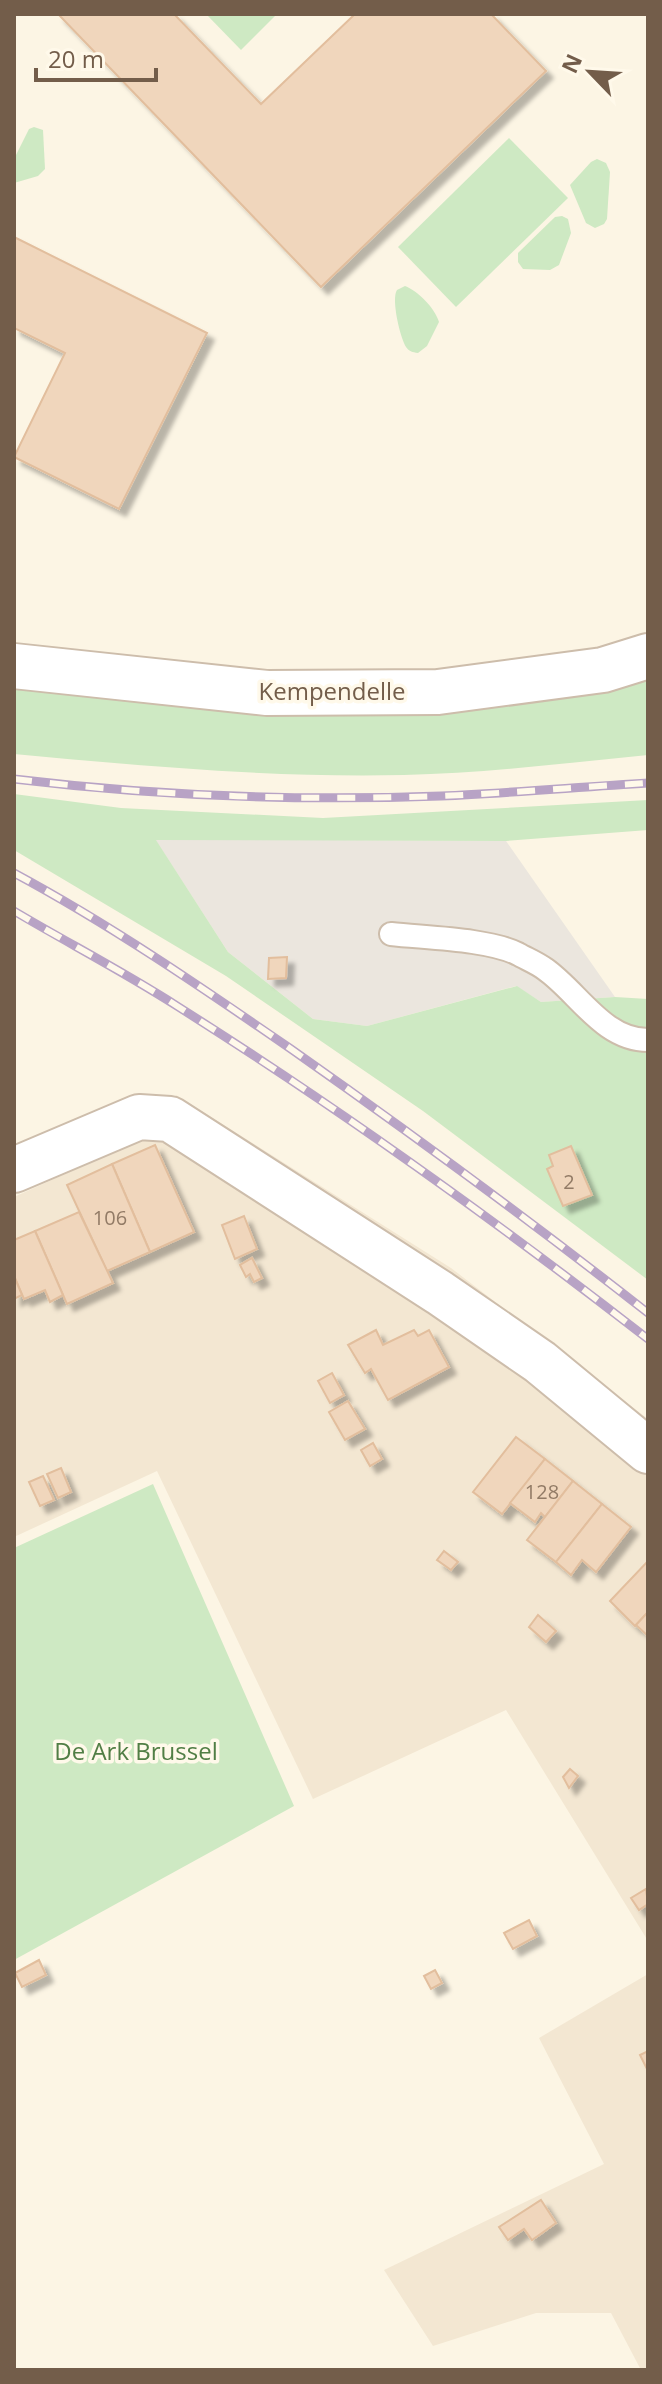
<svg xmlns="http://www.w3.org/2000/svg" width="662" height="2384" viewBox="0 0 662 2384" font-family="'Open Sans',sans-serif">
	<style>
		.residential { fill: #f3e7d2 }
		.industrial { fill: #ebe6de }
		.green { fill: #cee9c3 }
		.building { fill: #f0d6bc; stroke: #e2be9d; stroke-width: 2; filter: url(#shadow) }
		.lines { fill: none; stroke-linecap: round; stroke-linejoin: round }
		.service-casing { stroke: #cdbdab; stroke-width: 26 }
		.minor-casing { stroke: #cdbdab; stroke-width: 48 }
		.service { stroke: #fff; stroke-width: 22 }
		.minor { stroke: #fff; stroke-width: 44 }
		.rail-casing { stroke: #b8a3c5; stroke-width: 9 }
		.rail { stroke: #fff9ea; stroke-width: 6; stroke-dasharray: 18; stroke-linecap: butt }
		.labels { text-anchor: middle; stroke-width: 7; stroke-linejoin: round; paint-order: stroke }
		.number-label { font-size: 20px; fill: #927b66 }
		.street-label { font-size: 24px; fill: #735d4a; stroke: #fff9ea }
		.park-label { font-size: 24px; fill: #517e45; stroke: #fff9ea }
	</style>
	<defs>
		<filter id="shadow"><feDropShadow dx="7" dy="7" stdDeviation="2" flood-color="#0004"/></filter>
	</defs>
	<rect width="100%" height="100%" fill="#fcf5e4"/>
	<!-- residential -->
	<g class="residential">
		<path d="M176 1095 451 1268 648 1419V1941L506 1710 313 1799 157 1471 14 1537V1197L158 1132Z"/>
		<path d="M648 1974V2370H641L611 2313H536L433 2346 384 2270 604 2164 539 2038Z"/>
	</g>
	<!-- industrial -->
	<path class="industrial" d="M155 839 506 841 615 997 541 1002 516 986 367 1026 313 1019 228 952Z"/>
	<!-- green -->
	<g class="green">
		<path d="M206 14H277L241 50Z"/>
		<path d="M34 127 43 130 45 169 38 176 14 183V159L29 129Z"/>
		<path d="M509 138 568 198 456 307 398 247Z"/>
		<path d="M597 159 606 163 610 172 607 219 604 224 595 228 586 223 570 185 591 162Z"/>
		<path d="M562 216 568 219 571 233 559 265 550 270 523 269 518 262V253L555 217Z"/>
		<path d="M405 286C418 291 435 308 439 322L427 346 418 353C412 352 410 352 406 347 400 337 391 299 397 290Z"/>
		<path d="M648 665V755C567 763 486 773 404 775 274 778 144 766 14 754V673L294 709Z"/>
		<path d="M14 794 121 808 323 818 648 800V830L506 841 156 840 228 952 313 1019 367 1026 517 986 541 1002 615 997 648 999V1280L423 1111 226 976 14 850Z"/>
		<path d="M153 1484 294 1806 14 1960V1548Z"/>
	</g>
	<!-- building -->
	<g class="building">
		<path d="M58 14H174L261 104 355 14H491L546 71 321 287Z"/>
		<path d="M14 237 207 333 119 509 14 457 65 353 14 328Z"/>
		<path d="M287 957 286 978 268 979 269 958Z"/>
		<path d="M155 1145 194 1232 150 1252 112 1164Z"/>
		<path d="M571 1146 592 1195 563 1206 547 1169 553 1166 549 1155Z"/>
		<path d="M112 1164 150 1252 107 1271 67 1185Z"/>
		<path d="M79 1212 113 1283 67 1304 35 1231Z"/>
		<path d="M244 1216 257 1249 235 1259 222 1225Z"/>
		<path d="M35 1231 63 1295 50 1302 45 1290 24 1299 14 1276V1240Z"/>
		<path d="M252 1258 262 1278 254 1282 250 1274 246 1277 240 1265Z"/>
		<path d="M14 1276 22 1295 14 1299Z"/>
		<path d="M376 1330 383 1345 414 1330 418 1336 429 1330 449 1367 388 1400 371 1369 365 1373 348 1345Z"/>
		<path d="M332 1373 344 1395 330 1403 318 1381Z"/>
		<path d="M348 1401 365 1429 345 1440 329 1412Z"/>
		<path d="M516 1437 545 1459 502 1514 473 1492Z"/>
		<path d="M373 1443 382 1459 370 1466 361 1450Z"/>
		<path d="M545 1459 573 1481 545 1517 541 1513 535 1522 510 1503Z"/>
		<path d="M61 1468 71 1492 58 1498 47 1474Z"/>
		<path d="M43 1476 54 1500 40 1506 29 1482Z"/>
		<path d="M573 1481 602 1504 556 1562 527 1540Z"/>
		<path d="M602 1504 631 1527 596 1572 582 1560 571 1575 556 1562Z"/>
		<path d="M444 1551 458 1562 451 1570 437 1560Z"/>
		<path d="M648 1561V1612L635 1626 610 1601Z"/>
		<path d="M648 1612V1636L636 1625Z"/>
		<path d="M538 1615 556 1631 546 1642 529 1627Z"/>
		<path d="M570 1769 578 1776 569 1788 563 1777Z"/>
		<path d="M646 1889 648 1904 639 1910 631 1898Z"/>
		<path d="M529 1920 537 1936 513 1949 504 1933Z"/>
		<path d="M39 1960 46 1975 22 1987 15 1973Z"/>
		<path d="M435 1970 442 1983 431 1989 424 1976Z"/>
		<path d="M648 2051V2069H647L640 2055Z"/>
		<path d="M541 2200 556 2223 532 2240 524 2229 508 2240 499 2227Z"/>
	</g>
	<g class="lines">
		<defs>
			<path id="service" d="M391 934C426 938 488 939 518 954 527 959 537 963 545 969 578 992 603 1040 648 1040"/>
			<g id="minor">
				<path d="M14 666 267 693 438 692 603 670 648 656"/>
				<path d="M14 1170 139 1117 170 1119 440 1293 540 1362 648 1451"/>
			</g>
		</defs>
		<!-- service casing -->
		<use href="#service" class="service-casing"/>
		<!-- minor casing -->
		<use href="#minor" class="minor-casing"/>
		<!-- service -->
		<use href="#service" class="service"/>
		<!-- minor -->
		<use href="#minor" class="minor"/>
		<defs>
			<g id="rail">
				<path d="M14 779C155 796 299 801 441 796 510 793 579 787 648 783"/>
				<path d="M14 873C111 925 201 987 291 1049 412 1134 532 1222 648 1313"/>
				<path d="M14 911C68 943 124 972 177 1006 340 1109 496 1221 648 1339"/>
			</g>
		</defs>
		<!-- rail casing -->
		<use href="#rail" class="rail-casing"/>
		<!-- rail -->
		<use href="#rail" class="rail"/>
	</g>
	<g class="labels">
		<!-- number labels -->
		<g class="number-label">
			<text x="569" y="1189">2</text>
			<text x="110" y="1225">106</text>
			<text x="542" y="1499">128</text>
		</g>
		<!-- street labels -->
		<g class="street-label">
			<text x="332" y="700">Kempendelle</text>
		</g>
		<!-- park labels -->
		<g class="park-label">
			<text x="136" y="1760">De Ark Brussel</text>
		</g>
	</g>
	<!-- border -->
	<rect width="662" height="2384" fill="none" stroke="#735d4a" stroke-width="32"/>
	<!-- north arrow -->
	<g transform="translate(590 72) rotate(295)" stroke="#fff9ea" stroke-width="6" paint-order="stroke">
	<path d="M0-6L14 30L0 20L-14 30Z" fill="#735d4a"/>
	<text y="-12" font-size="22" font-weight="bold" text-anchor="middle" fill="#735d4a">N</text>
	</g>
	<!-- scale -->
	<path d="M36 68v12h120v-12" fill="none" stroke="#735d4a" stroke-width="4"/>
	<text x="48" y="68" font-size="24" fill="#735d4a" stroke="#fff9ea" stroke-width="6" paint-order="stroke">20 m</text>
</svg>
